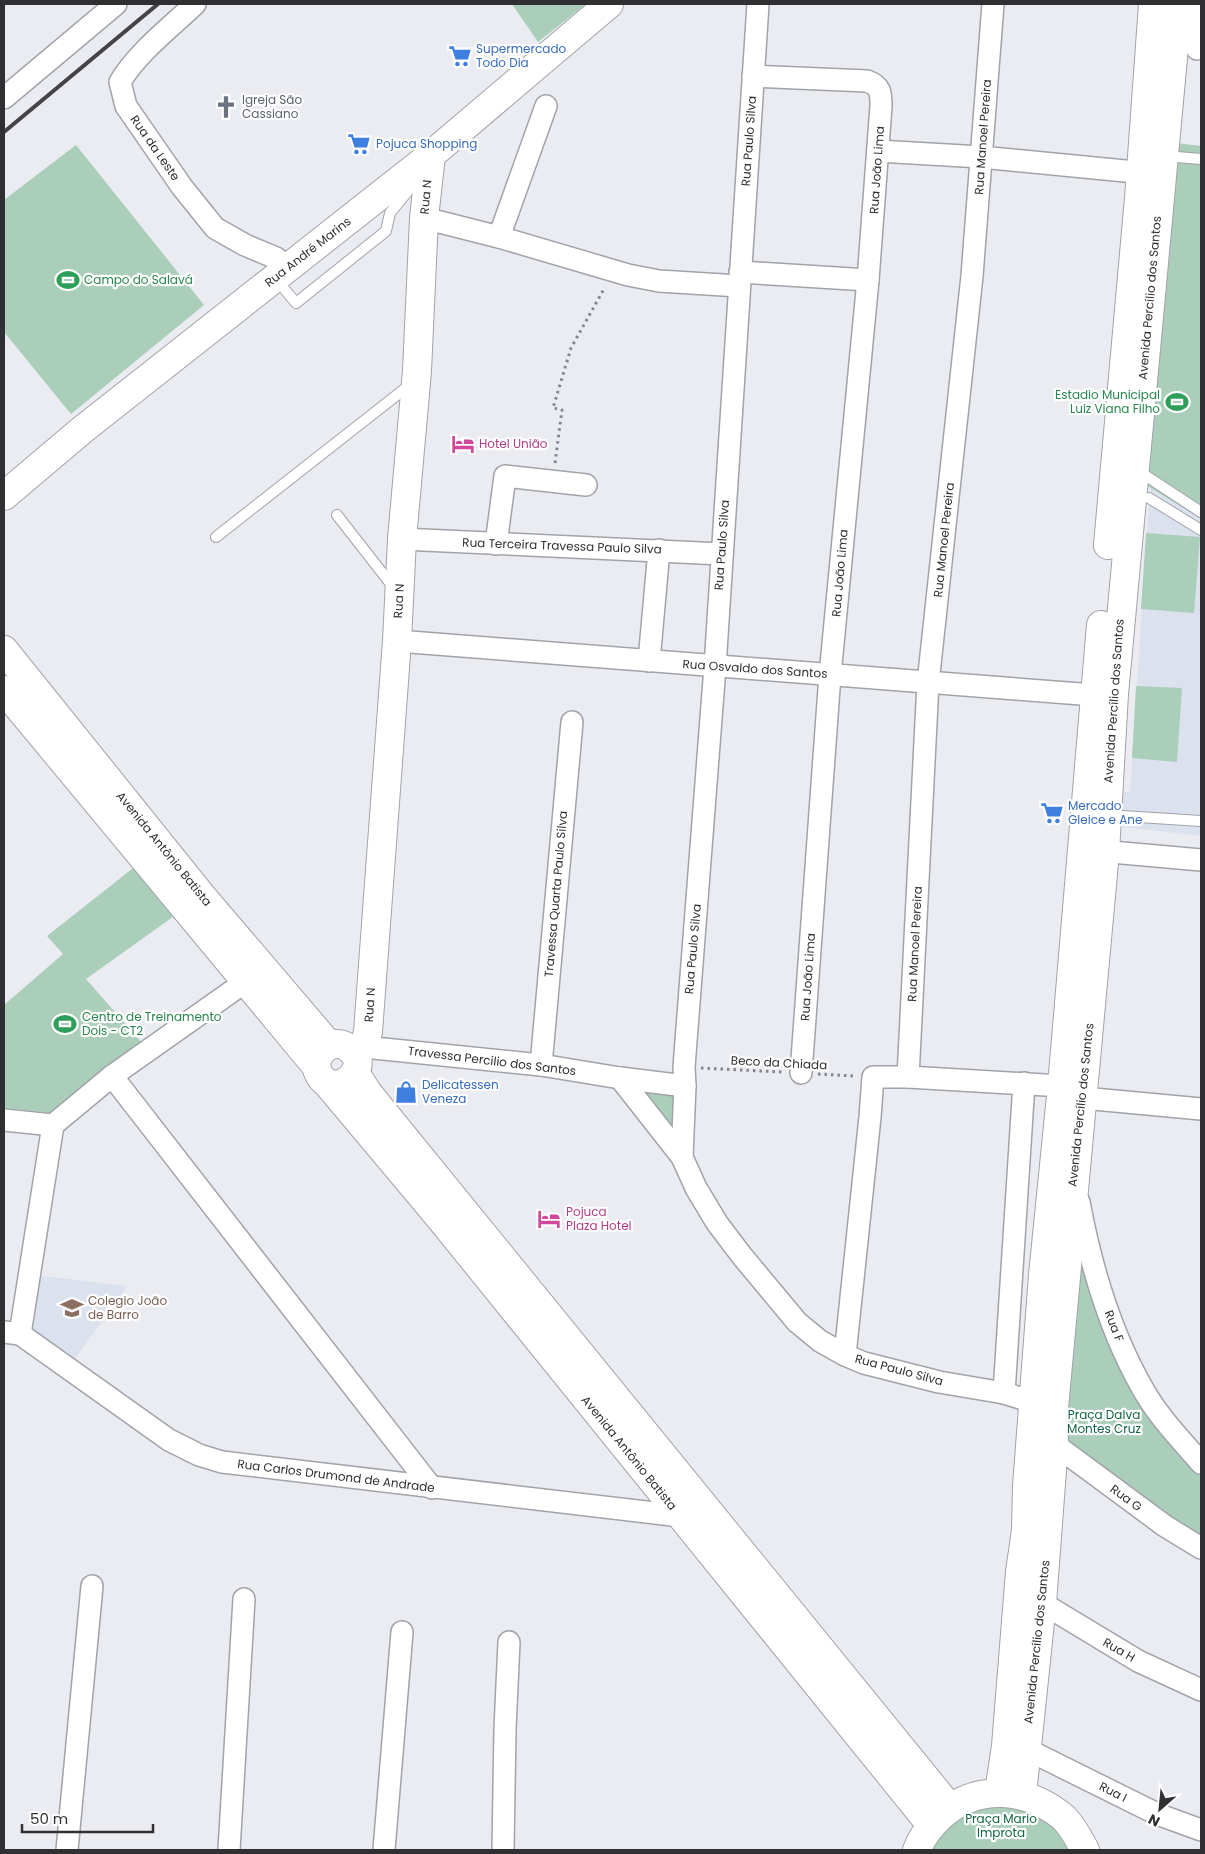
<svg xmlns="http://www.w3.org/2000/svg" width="1205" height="1854" viewBox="0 0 1205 1854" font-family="Poppins,sans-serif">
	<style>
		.built { fill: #dce1ee }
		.green { fill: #aaceb9 }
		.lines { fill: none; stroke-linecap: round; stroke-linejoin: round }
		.lane-casing { stroke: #a1a3a9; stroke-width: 12 }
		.street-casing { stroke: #a1a3a9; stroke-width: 24 }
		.secondary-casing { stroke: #a1a3a9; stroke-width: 30 }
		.path { stroke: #848589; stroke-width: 3; stroke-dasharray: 2.5 4; stroke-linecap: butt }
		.lane { stroke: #fff; stroke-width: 10 }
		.street { stroke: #fff; stroke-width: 21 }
		.secondary { stroke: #fff; stroke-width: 28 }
		.rail { stroke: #444448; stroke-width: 4 }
		.labels { text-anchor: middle; stroke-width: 4.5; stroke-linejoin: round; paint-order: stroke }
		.shop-label { font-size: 12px; fill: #366cbe; stroke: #fff; text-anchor: start }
		.worship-label { font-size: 12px; fill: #5b616d; stroke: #fff; text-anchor: start }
		.street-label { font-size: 12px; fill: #303033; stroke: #fff }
		.leisure-label { font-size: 12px; fill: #27864d; stroke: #fff; text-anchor: start }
		.hotel-label { font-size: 12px; fill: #b23c85; stroke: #fff; text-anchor: start }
		.education-label { font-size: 12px; fill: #785e54; stroke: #fff; text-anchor: start }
		.park-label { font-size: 12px; fill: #116442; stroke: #fff }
	</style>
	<rect width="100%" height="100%" fill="#eaecf2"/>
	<!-- built -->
	<g class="built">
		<path d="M1150 487 1201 519V836L1116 826 1118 792H1130Z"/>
		<path d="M36 1275 127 1286 75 1359 29 1330Z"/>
	</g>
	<!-- green -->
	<g class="green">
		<path d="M512 4H586L538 42Z"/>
		<path d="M1176 143 1201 146V519L1146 485Z"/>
		<path d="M76 145 204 305 71 414 4 332V200Z"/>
		<path d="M1146 533 1200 537 1194 613 1141 609Z"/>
		<path d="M1136 686 1182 688 1177 762 1132 758Z"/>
		<path d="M137 865 177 914 86 979 143 1044 55 1113 4 1108V1005L63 954 47 936Z"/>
		<path d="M634 1089 673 1096 675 1129Z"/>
		<path d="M1076 1240 1107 1340 1133 1393 1149 1419 1201 1477V1540L1066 1444 1062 1432Z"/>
		<path d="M982 1803 1021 1805 1058 1826 1074 1850H928L936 1836Z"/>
	</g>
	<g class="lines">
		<defs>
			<g id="lane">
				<path d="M1165 156 1201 159"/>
				<path d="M276 279 296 303 386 231 390 213 412 186"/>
				<path d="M1137 470 1201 512"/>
				<path d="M1149 498 1201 530"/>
				<path d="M337 515 394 588"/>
				<path d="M216 537 411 384"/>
				<path d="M1107 815 1201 821"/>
			</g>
			<g id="street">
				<path d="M195 4C171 27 137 53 120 82L126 106 182 187 215 228 245 245 276 258 288 268"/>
				<path d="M1197 49 1201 10"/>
				<path d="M753 76 867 81C881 86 881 93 881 106L868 280 830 675 801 1073"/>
				<path d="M4 98 116 4"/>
				<path d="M878 151 981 157 1156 174"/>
				<path d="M424 218 499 237 628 275 659 281 739 286"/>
				<path d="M499 237 546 106"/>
				<path d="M740 272 868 280"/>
				<path d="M402 539 722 554"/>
				<path d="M496 544 505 476 586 485"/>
				<path d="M397 641 1094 695 1111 694"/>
				<path d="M649 661 659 550"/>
				<path d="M1089 850 1201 860"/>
				<path d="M364 1047 541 1065 620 1078 685 1086"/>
				<path d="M541 1065 572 722"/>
				<path d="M112 1076 432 1488"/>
				<path d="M908 1077 928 683 972 276 993 4"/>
				<path d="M620 1078 682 1157 696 1188 717 1223 742 1256 797 1322 820 1341 845 1355 864 1363 939 1382 1004 1393 1033 1402"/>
				<path d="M1083 1098 1201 1109"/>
				<path d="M4 1120 53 1125"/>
				<path d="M682 1157 685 1086 684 1067 715 667 758 4"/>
				<path d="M1079 1202C1091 1267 1111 1334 1144 1391 1159 1417 1181 1440 1201 1463"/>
				<path d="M4 1332 20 1334 169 1440 199 1455 222 1462 680 1516 688 1511"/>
				<path d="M20 1334 53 1125 112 1076 245 982"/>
				<path d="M845 1355 870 1117 873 1077H908L1062 1086"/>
				<path d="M1004 1393 1024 1083"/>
				<path d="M1054 1444 1165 1526 1201 1548"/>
				<path d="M1042 1603 1138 1661 1201 1690"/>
				<path d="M1012 1747 1026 1749 1157 1814 1201 1830"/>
				<path d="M67 1850 92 1586"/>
				<path d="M229 1850 244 1599"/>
				<path d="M384 1850 402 1632"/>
				<path d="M503 1850 505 1729 509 1642"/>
			</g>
			<g id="secondary">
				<path d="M4 496 82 430 431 155 609 4"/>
				<path d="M1108 545 1139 198 1153 4"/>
				<path d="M4 650 201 895 329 1045"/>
				<path d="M4 690 316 1066C327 1109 380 1067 347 1047 332 1038 317 1051 316 1066"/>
				<path d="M354 1053 364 1047 368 1032 397 641 402 539 417 371 424 218 431 155"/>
				<path d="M355 1073 368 1093 950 1808"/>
				<path d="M326 1082 440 1218 931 1825"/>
				<path d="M999 1792 1006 1746 1020 1572 1026 1530 1027 1486 1043 1275 1062 1086 1101 625"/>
				<path d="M1022 1794 1042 1603 1054 1444V1408L1105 852 1114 694 1178 4"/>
				<path d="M917 1850C922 1836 930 1826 941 1816 977 1783 1028 1787 1064 1818 1073 1827 1079 1839 1085 1850"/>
			</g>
		</defs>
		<!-- lane casing -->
		<use href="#lane" class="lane-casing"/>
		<!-- street casing -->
		<use href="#street" class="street-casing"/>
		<!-- secondary casing -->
		<use href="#secondary" class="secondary-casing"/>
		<!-- path -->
		<g class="path">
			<path d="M555 463 562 410 553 408 571 348 605 287"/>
			<path d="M701 1068 782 1072"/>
			<path d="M818 1074 854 1076"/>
		</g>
		<!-- lane -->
		<use href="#lane" class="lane"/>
		<!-- street -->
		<use href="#street" class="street"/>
		<!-- secondary -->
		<use href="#secondary" class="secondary"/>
		<!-- rail -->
		<path class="rail" d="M4 132 158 4"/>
	</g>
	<!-- icons -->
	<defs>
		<symbol id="supermarket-bare" viewBox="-9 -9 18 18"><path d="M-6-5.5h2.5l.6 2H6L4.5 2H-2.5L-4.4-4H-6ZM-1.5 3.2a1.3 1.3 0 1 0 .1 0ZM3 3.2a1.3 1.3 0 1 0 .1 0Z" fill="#3f7fe0" stroke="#fff" stroke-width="2.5" paint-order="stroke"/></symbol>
		<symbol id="church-bare" viewBox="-9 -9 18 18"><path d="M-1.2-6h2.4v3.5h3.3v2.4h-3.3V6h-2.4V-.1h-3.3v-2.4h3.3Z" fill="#6b7280" stroke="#fff" stroke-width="2.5" paint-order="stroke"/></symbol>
		<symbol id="stadium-bare" viewBox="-9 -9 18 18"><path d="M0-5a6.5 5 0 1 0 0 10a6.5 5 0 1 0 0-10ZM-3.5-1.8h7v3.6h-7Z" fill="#2e9e5b" stroke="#fff" stroke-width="2.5" paint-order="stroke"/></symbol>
		<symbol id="hotel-bare" viewBox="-9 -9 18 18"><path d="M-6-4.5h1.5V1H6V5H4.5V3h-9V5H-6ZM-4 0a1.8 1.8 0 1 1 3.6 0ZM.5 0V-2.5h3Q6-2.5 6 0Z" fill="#d1479c" stroke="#fff" stroke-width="2.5" paint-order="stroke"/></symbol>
		<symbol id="shop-bare" viewBox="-9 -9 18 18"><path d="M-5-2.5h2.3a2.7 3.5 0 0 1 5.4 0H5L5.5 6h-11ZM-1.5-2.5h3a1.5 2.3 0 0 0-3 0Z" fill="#3f7fe0" stroke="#fff" stroke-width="2.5" paint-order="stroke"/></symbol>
		<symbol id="school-bare" viewBox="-9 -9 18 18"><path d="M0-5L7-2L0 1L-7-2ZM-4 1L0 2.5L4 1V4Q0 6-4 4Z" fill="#8d6e63" stroke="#fff" stroke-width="2.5" paint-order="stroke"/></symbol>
	</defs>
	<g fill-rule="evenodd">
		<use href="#supermarket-bare" x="444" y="40" width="32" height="32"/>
		<use href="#church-bare" x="210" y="91" width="32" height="32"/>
		<use href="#supermarket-bare" x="343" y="128" width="32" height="32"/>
		<use href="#stadium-bare" x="52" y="264" width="32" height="32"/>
		<use href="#stadium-bare" x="1161" y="386" width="32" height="32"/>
		<use href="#hotel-bare" x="447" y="428" width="32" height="32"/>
		<use href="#supermarket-bare" x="1036" y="797" width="32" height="32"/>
		<use href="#stadium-bare" x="49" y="1008" width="32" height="32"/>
		<use href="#shop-bare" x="390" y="1076" width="32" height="32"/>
		<use href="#hotel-bare" x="533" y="1203" width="32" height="32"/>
		<use href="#school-bare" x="56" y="1292" width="32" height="32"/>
	</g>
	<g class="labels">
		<!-- shop labels -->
		<g class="shop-label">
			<text x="476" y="53">Supermercado<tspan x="476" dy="14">Todo Dia</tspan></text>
			<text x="376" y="148">Pojuca Shopping</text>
			<text x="1068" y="810">Mercado<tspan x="1068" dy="14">Gleice e Ane</tspan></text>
			<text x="422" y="1089">Delicatessen<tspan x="422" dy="14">Veneza</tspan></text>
		</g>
		<!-- worship labels -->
		<g class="worship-label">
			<text x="242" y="104">Igreja São<tspan x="242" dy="14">Cassiano</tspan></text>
		</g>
		<!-- street labels -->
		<g class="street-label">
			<text transform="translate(983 137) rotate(-86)" y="4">Rua Manoel Pereira</text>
			<text transform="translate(749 141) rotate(-86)" y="4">Rua Paulo Silva</text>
			<text transform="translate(155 148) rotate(55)" y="4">Rua da Leste</text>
			<text transform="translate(877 170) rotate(-86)" y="4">Rua João Lima</text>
			<text transform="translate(426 197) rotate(-85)" y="4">Rua N</text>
			<text transform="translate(308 252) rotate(-38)" y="4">Rua André Marins</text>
			<text transform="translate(1150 298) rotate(-85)" y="4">Avenida Percílio dos Santos</text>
			<text transform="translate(944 540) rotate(-84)" y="4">Rua Manoel Pereira</text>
			<text transform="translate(722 545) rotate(-86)" y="4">Rua Paulo Silva</text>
			<text transform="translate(562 546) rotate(2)" y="4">Rua Terceira Travessa Paulo Silva</text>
			<text transform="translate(840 573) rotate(-85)" y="4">Rua João Lima</text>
			<text transform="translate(399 601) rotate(-87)" y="4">Rua N</text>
			<text transform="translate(755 669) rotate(4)" y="4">Rua Osvaldo dos Santos</text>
			<text transform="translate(1114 701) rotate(-86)" y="4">Avenida Percílio dos Santos</text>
			<text transform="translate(164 849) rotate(51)" y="4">Avenida Antônio Batista</text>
			<text transform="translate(556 894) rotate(-85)" y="4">Travessa Quarta Paulo Silva</text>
			<text transform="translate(915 944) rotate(-87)" y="4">Rua Manoel Pereira</text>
			<text transform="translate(693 949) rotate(-85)" y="4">Rua Paulo Silva</text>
			<text transform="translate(808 977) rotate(-86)" y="4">Rua João Lima</text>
			<text transform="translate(370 1005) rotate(-86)" y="4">Rua N</text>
			<text transform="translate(492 1061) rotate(7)" y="4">Travessa Percilio dos Santos</text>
			<text transform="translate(779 1063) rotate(3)" y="4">Beco da Chiada</text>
			<text transform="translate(1081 1105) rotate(-84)" y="4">Avenida Percílio dos Santos</text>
			<text transform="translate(1114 1326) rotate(69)" y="4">Rua F</text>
			<text transform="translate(899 1370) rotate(15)" y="4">Rua Paulo Silva</text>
			<text transform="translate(629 1453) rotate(51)" y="4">Avenida Antônio Batista</text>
			<text transform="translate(336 1476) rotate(7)" y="4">Rua Carlos Drumond de Andrade</text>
			<text transform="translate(1126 1498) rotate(36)" y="4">Rua G</text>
			<text transform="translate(1037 1642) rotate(-84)" y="4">Avenida Percílio dos Santos</text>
			<text transform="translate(1119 1650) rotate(30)" y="4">Rua H</text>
			<text transform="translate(1113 1792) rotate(27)" y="4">Rua I</text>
		</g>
		<!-- leisure labels -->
		<g class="leisure-label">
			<text x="84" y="284">Campo do Salavá</text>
			<text x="1160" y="399" text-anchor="end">Estadio Municipal<tspan x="1160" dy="14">Luiz Viana Filho</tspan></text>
			<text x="82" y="1021">Centro de Treinamento<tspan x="82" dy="14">Dois - CT2</tspan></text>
		</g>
		<!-- hotel labels -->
		<g class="hotel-label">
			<text x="479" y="448">Hotel União</text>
			<text x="566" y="1216">Pojuca<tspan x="566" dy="14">Plaza Hotel</tspan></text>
		</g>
		<!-- education labels -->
		<g class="education-label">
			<text x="88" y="1305">Colegio João<tspan x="88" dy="14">de Barro</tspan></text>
		</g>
		<!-- park labels -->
		<g class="park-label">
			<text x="1104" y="1419">Praça Dalva<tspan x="1104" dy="14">Montes Cruz</tspan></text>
			<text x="1001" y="1823">Praça Mario<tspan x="1001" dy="14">Improta</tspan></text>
		</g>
	</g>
	<!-- border -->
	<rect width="1205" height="1854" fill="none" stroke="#303033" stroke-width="10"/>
	<!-- north arrow -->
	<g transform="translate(1160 1809) rotate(207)" stroke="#ffffff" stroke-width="4" paint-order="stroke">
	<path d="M0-4L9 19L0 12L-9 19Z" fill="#303033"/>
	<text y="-8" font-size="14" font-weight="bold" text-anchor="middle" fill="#303033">N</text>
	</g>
	<!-- scale -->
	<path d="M22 1824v8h131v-8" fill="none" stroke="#303033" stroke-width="2.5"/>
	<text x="30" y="1824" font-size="15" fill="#303033" stroke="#ffffff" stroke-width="4" paint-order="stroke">50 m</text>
</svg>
